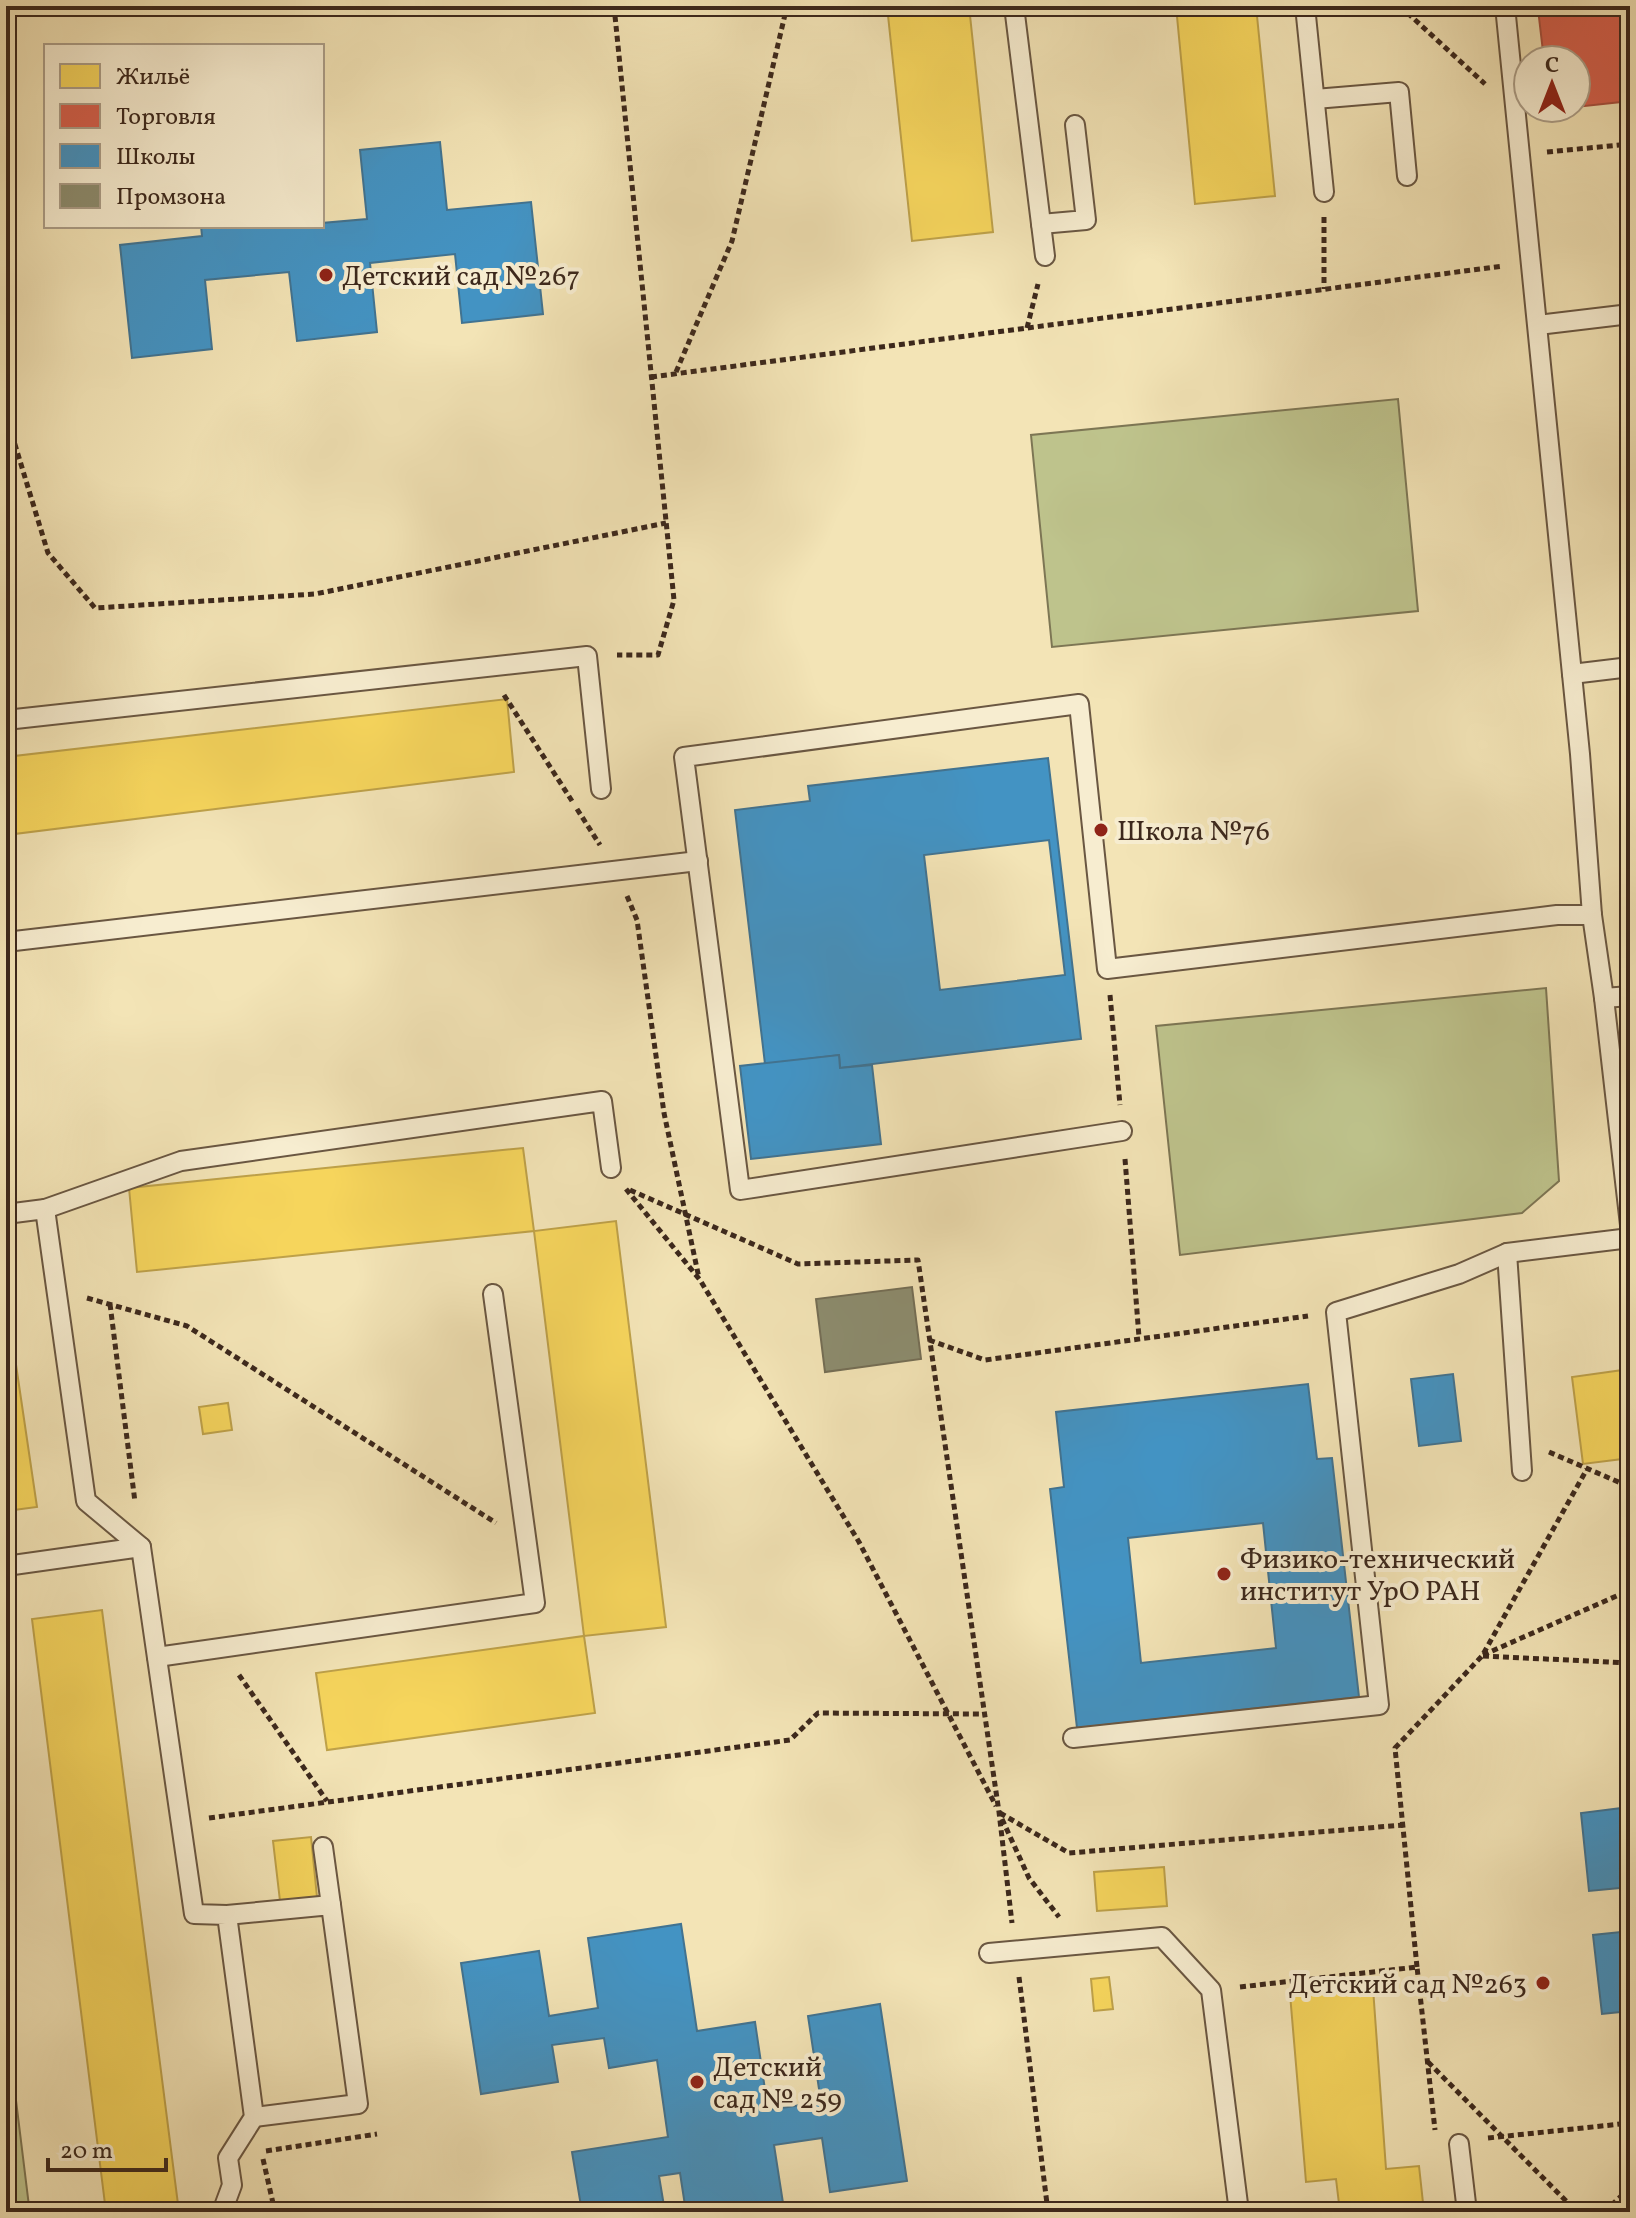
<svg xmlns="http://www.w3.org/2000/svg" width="1636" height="2218" viewBox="0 0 1636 2218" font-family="Vollkorn,serif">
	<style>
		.green { fill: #bec38c; stroke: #7d7654; stroke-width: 2 }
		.homes { fill: #f6d55c; stroke: #bea149; stroke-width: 2 }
		.shops { fill: #d6604d; stroke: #a84f3e; stroke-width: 2 }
		.schools { fill: #4393c3; stroke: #417391; stroke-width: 2; fill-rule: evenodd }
		.industry { fill: #8c8c6e; stroke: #746e55; stroke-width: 2 }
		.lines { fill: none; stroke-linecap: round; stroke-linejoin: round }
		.service-casing { stroke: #6a5742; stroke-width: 22 }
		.path { stroke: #3c281c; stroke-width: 5; stroke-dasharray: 6 4; stroke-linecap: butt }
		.service { stroke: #f7edd0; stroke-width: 18 }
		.poi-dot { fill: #8f2418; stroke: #f7edd0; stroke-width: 3 }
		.labels { text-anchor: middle; stroke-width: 8; stroke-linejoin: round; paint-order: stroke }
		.poi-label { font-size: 28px; fill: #3c281c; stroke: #f7edd0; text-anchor: start }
	</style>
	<rect width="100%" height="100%" fill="#f3e4b6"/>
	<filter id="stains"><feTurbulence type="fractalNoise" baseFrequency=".0025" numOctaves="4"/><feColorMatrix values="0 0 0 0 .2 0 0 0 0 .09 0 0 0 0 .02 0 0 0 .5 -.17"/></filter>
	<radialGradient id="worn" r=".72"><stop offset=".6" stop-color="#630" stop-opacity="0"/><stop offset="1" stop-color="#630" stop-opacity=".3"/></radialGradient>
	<!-- green -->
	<g class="green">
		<path d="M1398 399 1418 611 1052 647 1031 435Z"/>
		<path d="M1546 988 1559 1181 1522 1213 1180 1255 1156 1026Z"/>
		<path d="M6 2019 29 2206 30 2212H6Z"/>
	</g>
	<!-- homes -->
	<g class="homes">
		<path d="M887 6H969L993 232 912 241Z"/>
		<path d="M1176 6H1256L1275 196 1195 204Z"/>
		<path d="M507 699 514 772 6 835V757Z"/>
		<path d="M523 1148 534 1231 137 1272 129 1188Z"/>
		<path d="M616 1221 666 1627 584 1636 534 1231Z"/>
		<path d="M6 1297 37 1507 6 1511Z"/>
		<path d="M1630 1369V1458L1583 1464 1572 1377Z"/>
		<path d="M228 1403 232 1430 203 1434 199 1407Z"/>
		<path d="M102 1610 179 2212H106L32 1619Z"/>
		<path d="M584 1636 595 1713 327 1750 316 1673Z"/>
		<path d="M311 1837 317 1897 280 1901 273 1841Z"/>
		<path d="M1164 1867 1167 1906 1097 1911 1094 1872Z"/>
		<path d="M1109 1977 1113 2009 1094 2011 1091 1979Z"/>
		<path d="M1373 1988 1386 2169 1419 2166 1424 2212H1340L1336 2179 1306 2182 1290 1994Z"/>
	</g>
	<!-- shops -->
	<path class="shops" d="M1564 6H1630V101L1576 107V60H1544L1538 9Z"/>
	<!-- schools -->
	<g class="schools">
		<path d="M440 142 447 210 531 202 543 314 462 323 455 254 370 263 377 332 297 341 289 272 205 280 212 349 132 358 120 245 202 236 201 226H322V223L367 219 360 150Z"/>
		<path d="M1048 758 1081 1039 840 1068 839 1055 765 1064 735 810 810 801 808 786ZM1049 840 1065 975 940 990 924 855Z"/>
		<path d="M839 1055 840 1068 872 1065 881 1144 751 1159 740 1066Z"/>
		<path d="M1453 1374 1461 1441 1419 1446 1411 1379Z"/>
		<path d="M1308 1384 1317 1459 1332 1458 1359 1697 1077 1728 1050 1489 1064 1487 1056 1412ZM1263 1523 1276 1648 1141 1663 1128 1538Z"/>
		<path d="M1630 1807V1887L1589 1891 1581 1813Z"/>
		<path d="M681 1924 697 2031 755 2022 768 2110 821 2102 808 2016 880 2004 907 2181 830 2192 822 2138 774 2145 783 2203 724 2212H686L680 2173 659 2176 665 2212H582L572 2152 668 2137 657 2060 609 2068 604 2038 552 2045 558 2082 481 2094 461 1963 539 1951 549 2016 598 2008 588 1938Z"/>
		<path d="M1630 1931V2011L1602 2014 1593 1935Z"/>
	</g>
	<!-- industry -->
	<path class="industry" d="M912 1287 921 1359 825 1372 816 1299Z"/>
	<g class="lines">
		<defs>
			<g id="service">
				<path d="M1014 6 1045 256"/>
				<path d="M1305 6 1324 192"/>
				<path d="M1505 6 1580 754 1592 915 1604 998 1630 1225"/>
				<path d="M1315 99 1399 92 1407 176"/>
				<path d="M1041 224 1086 220 1075 125"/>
				<path d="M1538 325 1630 314"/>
				<path d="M1572 674 1630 667"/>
				<path d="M6 720 587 656 601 789"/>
				<path d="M6 942 698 861"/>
				<path d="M1604 998 1630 996"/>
				<path d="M1122 1131 740 1190 684 757 1079 704 1107 969 1557 915H1592"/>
				<path d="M45 1209 181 1161 602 1101 611 1168"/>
				<path d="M6 1214 45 1209 86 1501 141 1547"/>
				<path d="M1507 1253 1522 1471"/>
				<path d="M6 1566 141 1547 194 1914 227 1915 254 2117 228 2158 232 2185 222 2212"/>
				<path d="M157 1657 535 1603 493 1294"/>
				<path d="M1073 1738 1379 1705 1336 1312 1459 1274 1507 1253 1630 1238"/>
				<path d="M323 1847 331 1905"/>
				<path d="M227 1915 331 1905 358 2104 254 2117"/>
				<path d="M989 1953 1162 1937 1211 1990 1239 2212"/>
				<path d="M1459 2144 1467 2212"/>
			</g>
		</defs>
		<!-- service casing -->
		<use href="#service" class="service-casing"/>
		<!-- path -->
		<g class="path">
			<path d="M614 6 674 600 658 655H617"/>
			<path d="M1400 6 1485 84"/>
			<path d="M6 10 44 6"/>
			<path d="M1547 152 1630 144"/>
			<path d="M1324 217V289"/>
			<path d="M1027 328 1038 284"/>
			<path d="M676 372 732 241 787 6"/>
			<path d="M651 377 1503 266"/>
			<path d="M6 415 48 553 95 608 315 594 666 523"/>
			<path d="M504 695 572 801"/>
			<path d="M577 809 600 845"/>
			<path d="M627 896 637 920 664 1113 699 1278"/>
			<path d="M1110 995 1120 1105"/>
			<path d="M1125 1159 1139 1337"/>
			<path d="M626 1189 700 1280 859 1542 996 1806"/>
			<path d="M630 1190 798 1264 918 1260 999 1812 1012 1923"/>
			<path d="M87 1298 187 1326 496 1523"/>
			<path d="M110 1304 135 1502"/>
			<path d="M929 1340 985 1360 1308 1316"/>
			<path d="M1549 1452 1630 1487"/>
			<path d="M1483 1655 1630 1590"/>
			<path d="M1483 1656 1630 1663"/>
			<path d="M239 1675 327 1801"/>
			<path d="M1000 1813 1069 1853 1403 1825"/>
			<path d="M209 1818 790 1740 818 1713 983 1714"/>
			<path d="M1002 1819 1029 1878 1059 1917"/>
			<path d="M1417 1967 1395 1748 1482 1656 1587 1469"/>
			<path d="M1019 1977 1048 2212"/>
			<path d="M1240 1987 1417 1967 1435 2130"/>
			<path d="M1428 2062 1577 2212"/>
			<path d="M1488 2138 1630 2123"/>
			<path d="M266 2151 377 2134"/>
			<path d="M263 2159 275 2212"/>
			<path d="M1604 2212 1630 2188"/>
		</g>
		<!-- service -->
		<use href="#service" class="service"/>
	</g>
	<!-- markers -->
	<g class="poi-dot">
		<circle cx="326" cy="275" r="8"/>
		<circle cx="1101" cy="830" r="8"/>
		<circle cx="1224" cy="1574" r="8"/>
		<circle cx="1543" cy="1983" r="8"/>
		<circle cx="697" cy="2082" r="8"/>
	</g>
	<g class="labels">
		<!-- poi labels -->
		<g class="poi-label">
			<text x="342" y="285">Детский сад №267</text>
			<text x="1117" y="840">Школа №76</text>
			<text x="1240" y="1568">Физико-технический<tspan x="1240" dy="32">институт УрО РАН</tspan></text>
			<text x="1527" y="1993" text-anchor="end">Детский сад №263</text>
			<text x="713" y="2076">Детский<tspan x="713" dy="32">сад № 259</tspan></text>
		</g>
	</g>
	<!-- margin -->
	<rect width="1636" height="2218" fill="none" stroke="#f3e4b6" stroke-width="32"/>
	<rect x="8" y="8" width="1620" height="2202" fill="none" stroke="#3c281c" stroke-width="4"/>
	<rect x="16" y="16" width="1604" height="2186" fill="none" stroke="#3c281c" stroke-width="2"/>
	<!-- legend -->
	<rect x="44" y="44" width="280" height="184" fill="#f7edd0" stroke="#ac9e88" stroke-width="2"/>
	<rect x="60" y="64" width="40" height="24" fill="#f6d55c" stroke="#ac9e88" stroke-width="2"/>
	<text x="116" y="84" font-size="24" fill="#3c281c">Жильё</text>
	<rect x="60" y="104" width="40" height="24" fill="#d6604d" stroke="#ac9e88" stroke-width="2"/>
	<text x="116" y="124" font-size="24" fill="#3c281c">Торговля</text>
	<rect x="60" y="144" width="40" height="24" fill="#4393c3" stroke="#ac9e88" stroke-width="2"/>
	<text x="116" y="164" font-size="24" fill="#3c281c">Школы</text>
	<rect x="60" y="184" width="40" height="24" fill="#8c8c6e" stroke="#ac9e88" stroke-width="2"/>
	<text x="116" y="204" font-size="24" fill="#3c281c">Промзона</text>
	<!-- north arrow -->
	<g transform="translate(1552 84)"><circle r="38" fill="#f7edd0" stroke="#ac9e88" stroke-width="2"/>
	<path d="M0-6L14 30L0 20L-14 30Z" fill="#8f2418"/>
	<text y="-12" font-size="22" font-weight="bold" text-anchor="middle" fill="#3c281c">С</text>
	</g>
	<!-- scale -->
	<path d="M48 2158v12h118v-12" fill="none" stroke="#3c281c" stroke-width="4"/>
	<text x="60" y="2158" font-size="24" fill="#3c281c" stroke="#f7edd0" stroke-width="6" paint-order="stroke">20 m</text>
	<rect width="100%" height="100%" filter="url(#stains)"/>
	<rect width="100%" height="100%" fill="url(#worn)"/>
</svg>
